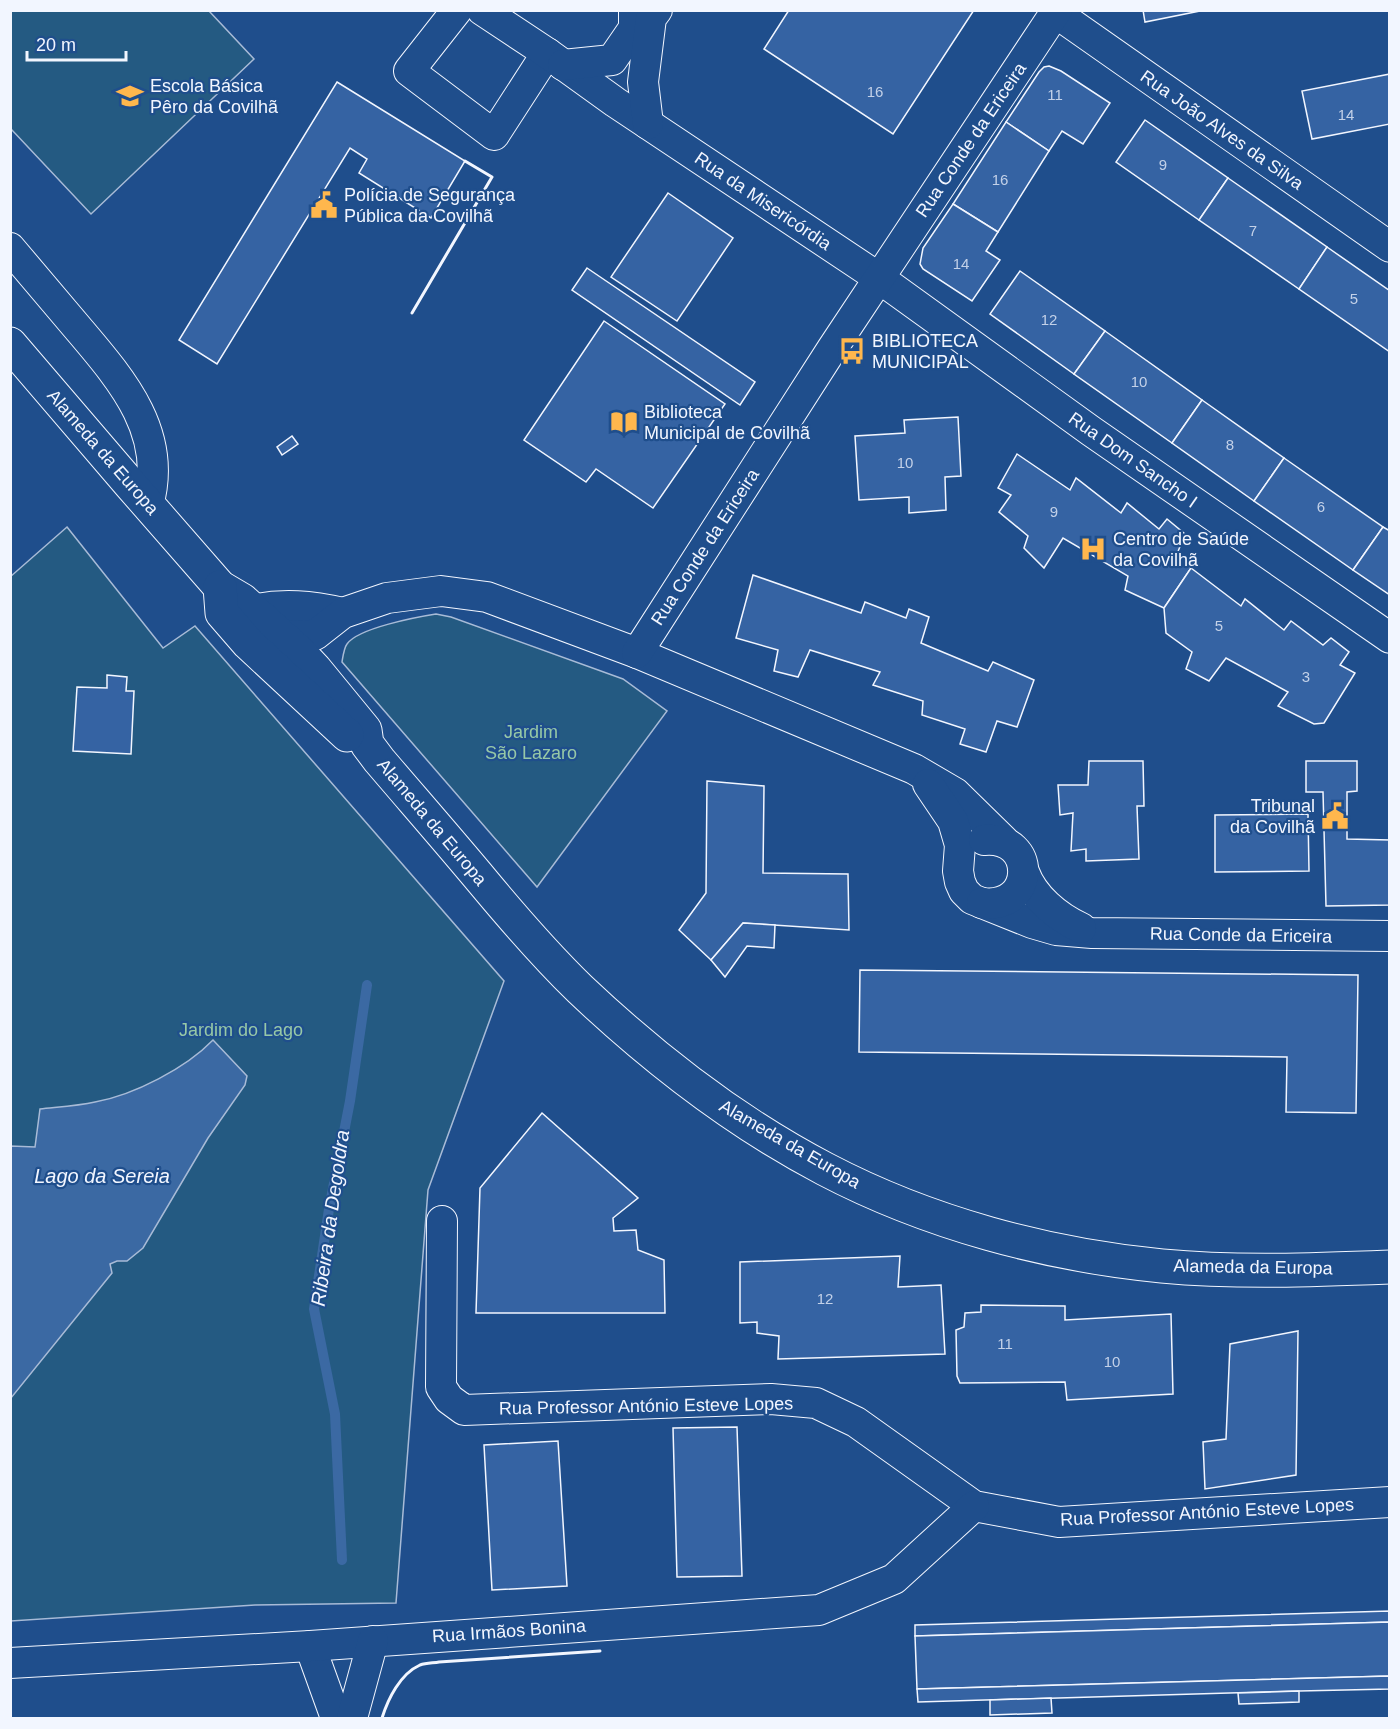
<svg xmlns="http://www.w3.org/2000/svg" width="1400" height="1729" viewBox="0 0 1400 1729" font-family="Helvetica,sans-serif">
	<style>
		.green { fill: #245a82; stroke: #a8bbd7; stroke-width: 1.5 }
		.water { fill: #3b69a3; stroke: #a8bbd7; stroke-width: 1.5 }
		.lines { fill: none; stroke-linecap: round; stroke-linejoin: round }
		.stream { stroke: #3b69a3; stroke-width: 10 }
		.building { fill: #3563a3; stroke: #f2f6ff; stroke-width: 1.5 }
		.street-casing { stroke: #f2f6ff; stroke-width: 32 }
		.secondary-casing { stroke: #f2f6ff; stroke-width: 35 }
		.street { stroke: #1f4e8c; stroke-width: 30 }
		.secondary { stroke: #1f4e8c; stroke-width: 33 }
		.wall { stroke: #f2f6ff; stroke-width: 3 }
		.labels { text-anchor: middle; stroke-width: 4.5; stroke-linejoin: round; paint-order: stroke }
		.number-label { font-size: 15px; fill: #c3d1e8 }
		.poi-label { font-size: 18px; fill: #f2f6ff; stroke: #1f4e8c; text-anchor: start }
		.street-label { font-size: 18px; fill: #f2f6ff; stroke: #1f4e8c }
		.park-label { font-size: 18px; fill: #97c8a6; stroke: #1f4e8c }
		.water-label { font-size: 20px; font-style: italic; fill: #f2f6ff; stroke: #1f4e8c }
	</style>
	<rect width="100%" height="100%" fill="#1f4e8c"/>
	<!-- green -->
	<g class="green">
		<path d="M11 10 209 11 254 59 91 214 11 129Z"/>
		<path d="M67 527 163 648 195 626 504 981 428 1190 396 1603 255 1605 11 1621 10 577Z"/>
		<path d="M436 614 451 617 623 679 667 711 537 887 342 662C343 656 344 648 347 644 358 628 417 617 436 614Z"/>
	</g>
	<!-- water -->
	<path class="water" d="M213 1040 247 1076 245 1085 208 1138 143 1248 127 1261H117L110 1264 112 1273 11 1398V1146L35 1147 40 1109C58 1107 77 1106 95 1102 134 1095 186 1068 213 1040Z"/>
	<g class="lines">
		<!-- stream -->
		<path class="stream" d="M342 1560 335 1414 314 1309 329 1209 350 1101 367 985"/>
	</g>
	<!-- building -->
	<g class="building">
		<path d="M789 10H974L893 134 764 49Z"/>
		<path d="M1143 10H1205L1145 22Z"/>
		<path d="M1049 66 1061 71 1110 103 1083 144 1062 131 1049 151 1006 122 1039 72 1044 67Z"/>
		<path d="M1390 74V124L1312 139 1302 91Z"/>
		<path d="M337 82 465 161 431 218 359 173 367 159 350 148 217 364 179 340Z"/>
		<path d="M1145 120 1228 178 1199 220 1116 162Z"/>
		<path d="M1006 122 1049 151 998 232 953 204Z"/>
		<path d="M1228 178 1327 247 1299 289 1199 220Z"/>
		<path d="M668 193 733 238 677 321 611 277Z"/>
		<path d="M953 204 998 232 986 251 1000 260 972 301 923 269 920 264 923 248Z"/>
		<path d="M1327 247 1390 291V352L1299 289Z"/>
		<path d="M587 268 755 382 740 405 572 290Z"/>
		<path d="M1020 271 1105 331 1074 374 990 314Z"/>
		<path d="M604 321 725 404 653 508 596 469 586 482 524 440Z"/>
		<path d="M1105 331 1202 400 1172 443 1074 374Z"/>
		<path d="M1202 400 1284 458 1254 501 1172 443Z"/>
		<path d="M958 417 961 476 945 477 946 510 909 513V497L859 500 855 436 905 433 904 420Z"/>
		<path d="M292 436 298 444 282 455 277 447Z"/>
		<path d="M1017 454 1070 490 1076 478 1121 513 1127 503 1159 529 1167 519 1185 534 1177 554 1191 568 1164 608 1125 590 1128 576 1063 538 1044 568 1024 548 1028 536 999 512 1011 495 998 488Z"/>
		<path d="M1284 458 1383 527 1353 570 1254 501Z"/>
		<path d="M1383 527 1390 531V595L1353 570Z"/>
		<path d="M1191 568 1241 606 1245 599 1284 630 1291 621 1323 645 1331 638 1349 652 1340 665 1355 673 1324 723 1314 724 1278 706 1288 692 1226 658 1209 681 1186 669 1192 652 1166 633 1164 608Z"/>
		<path d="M753 575 861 613 865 602 906 618 909 609 929 617 921 643 988 671 993 662 1034 680 1017 727 997 721 986 752 960 744 965 729 922 715 923 701 873 685 880 672 810 650 798 677 774 671 778 650 736 638Z"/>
		<path d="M107 675 127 677 126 691H134L131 754 73 751 77 687 107 688Z"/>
		<path d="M1089 761H1143L1144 806H1137L1139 859 1086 861V849L1071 851 1073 813 1060 815 1058 785H1088Z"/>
		<path d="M1306 761H1357V791L1347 792V839L1390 840V905L1326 906 1323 792H1306Z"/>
		<path d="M707 781 764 786 763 873 848 874 849 930 743 923 711 960 679 930 706 893Z"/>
		<path d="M1308 814 1309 871 1215 872V815Z"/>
		<path d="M743 923 775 925 774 948 747 946 725 977 711 960Z"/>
		<path d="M860 970 1358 975 1356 1113 1286 1112 1287 1057 859 1052Z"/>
		<path d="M542 1113 638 1198 613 1218 614 1231 636 1230 638 1250 664 1260 665 1313H476L480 1188Z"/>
		<path d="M900 1256 898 1287 941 1285 945 1354 778 1359 779 1336 757 1333V1322L740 1323V1262Z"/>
		<path d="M981 1305 1065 1306V1320L1171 1314 1173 1394 1067 1400 1065 1382 960 1383 957 1376 956 1330 964 1327 965 1313 981 1312Z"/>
		<path d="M1298 1331 1296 1475 1205 1489 1203 1442 1226 1439 1230 1344Z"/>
		<path d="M737 1427 742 1576 677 1577 673 1428Z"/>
		<path d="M558 1441 567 1586 492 1590 484 1445Z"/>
		<path d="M1390 1611V1622L915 1636V1625Z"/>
		<path d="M1390 1622V1676L917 1689 915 1636Z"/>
		<path d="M1390 1676V1689L1299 1691 918 1702 917 1689Z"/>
		<path d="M1299 1691V1702L1239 1704 1238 1693Z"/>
		<path d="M1051 1698 1052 1713 990 1715V1700Z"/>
	</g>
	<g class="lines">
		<defs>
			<g id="street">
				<path d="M457 10 409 71 494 135 547 53"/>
				<path d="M482 10 547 53 615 102 879 278 1091 431 1390 638"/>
				<path d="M1056 13 1390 247"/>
				<path d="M563 65 612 60 634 28V10"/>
				<path d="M648 124 643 82 651 18 657 10"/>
				<path d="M10 248C32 274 54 300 76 326 120 378 169 432 148 505"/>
				<path d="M252 610C283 603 312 606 343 613"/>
				<path d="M281 636 315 635 343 613 387 598 441 591 487 597 637 653 914 769 955 793 1004 841"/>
				<path d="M637 653 832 349 1057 10"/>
				<path d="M928 784 953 821 960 845 958 871 960 882 964 891 972 899 1032 923 1056 930 1092 933 1390 936"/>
				<path d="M1024 872C1033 897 1057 917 1081 928"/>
				<path d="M982 903C1036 910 1037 835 984 840"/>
				<path d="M442 1221 441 1387 449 1399 464 1410 771 1399 816 1403 856 1422 974 1506 1059 1522 1390 1502"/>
				<path d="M310 1646 336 1718"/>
				<path d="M10 1663 310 1646 819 1610 894 1579 974 1506"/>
				<path d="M352 1718 373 1641"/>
			</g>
			<g id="secondary">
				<path d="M10 344 130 484 220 587 242 600 299 652 315 669 365 730 367 744 379 760C414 801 449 841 484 883 514 919 546 956 580 989 654 1059 735 1122 825 1169 928 1223 1047 1255 1162 1266 1237 1273 1314 1270 1390 1267"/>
				<path d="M220 587 222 613 248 643 347 735"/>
			</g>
		</defs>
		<!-- street casing -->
		<use href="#street" class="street-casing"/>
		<!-- secondary casing -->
		<use href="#secondary" class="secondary-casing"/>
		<!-- street -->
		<use href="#street" class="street"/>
		<!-- secondary -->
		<use href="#secondary" class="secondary"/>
		<!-- wall -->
		<g class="wall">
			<path d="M412 313 492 177 465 161"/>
			<path d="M382 1718C388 1699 400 1674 420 1665 426 1663 434 1663 439 1662L600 1651"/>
		</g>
	</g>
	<!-- icons -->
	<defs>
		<symbol id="school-bare" viewBox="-9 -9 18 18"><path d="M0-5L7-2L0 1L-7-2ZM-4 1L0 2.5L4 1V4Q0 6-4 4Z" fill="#ffb74d" stroke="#1f4e8c" stroke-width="2.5" paint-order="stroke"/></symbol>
		<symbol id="civic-bare" viewBox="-9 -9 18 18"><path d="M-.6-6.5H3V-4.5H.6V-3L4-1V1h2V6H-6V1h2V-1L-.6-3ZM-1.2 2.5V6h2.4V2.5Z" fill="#ffb74d" stroke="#1f4e8c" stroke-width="2.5" paint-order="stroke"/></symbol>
		<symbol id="bus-bare" viewBox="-9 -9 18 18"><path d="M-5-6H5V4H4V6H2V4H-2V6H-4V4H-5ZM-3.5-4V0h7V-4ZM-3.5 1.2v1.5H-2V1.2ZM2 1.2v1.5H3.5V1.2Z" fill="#ffb74d" stroke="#1f4e8c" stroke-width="2.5" paint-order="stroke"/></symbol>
		<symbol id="library-bare" viewBox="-9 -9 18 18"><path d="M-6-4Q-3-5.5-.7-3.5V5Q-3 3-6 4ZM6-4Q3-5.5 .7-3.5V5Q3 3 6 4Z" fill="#ffb74d" stroke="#1f4e8c" stroke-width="2.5" paint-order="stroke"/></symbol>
		<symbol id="hospital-bare" viewBox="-9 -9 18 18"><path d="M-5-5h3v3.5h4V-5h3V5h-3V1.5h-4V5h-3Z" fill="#ffb74d" stroke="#1f4e8c" stroke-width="2.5" paint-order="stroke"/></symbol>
	</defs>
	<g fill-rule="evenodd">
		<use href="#school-bare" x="111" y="77" width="38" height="38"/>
		<use href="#civic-bare" x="305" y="186" width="38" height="38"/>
		<use href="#bus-bare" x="833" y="332" width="38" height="38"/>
		<use href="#library-bare" x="605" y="403" width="38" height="38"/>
		<use href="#hospital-bare" x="1074" y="530" width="38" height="38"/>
		<use href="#civic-bare" x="1316" y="797" width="38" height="38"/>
	</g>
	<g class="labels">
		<!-- number labels -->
		<g class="number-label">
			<text x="875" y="97">16</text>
			<text x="1055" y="100">11</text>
			<text x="1346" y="120">14</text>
			<text x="1163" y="170">9</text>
			<text x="1000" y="185">16</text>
			<text x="1253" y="236">7</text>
			<text x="961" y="269">14</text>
			<text x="1354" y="304">5</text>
			<text x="1049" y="325">12</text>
			<text x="1139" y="387">10</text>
			<text x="1230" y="450">8</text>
			<text x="905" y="468">10</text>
			<text x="1321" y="512">6</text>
			<text x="1054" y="517">9</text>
			<text x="1219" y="631">5</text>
			<text x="1306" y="682">3</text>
			<text x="825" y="1304">12</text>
			<text x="1005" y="1349">11</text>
			<text x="1112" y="1367">10</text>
		</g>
		<!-- poi labels -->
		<g class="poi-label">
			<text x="150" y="92">Escola Básica<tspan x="150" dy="21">Pêro da Covilhã</tspan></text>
			<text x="344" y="201">Polícia de Segurança<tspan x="344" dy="21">Pública da Covilhã</tspan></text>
			<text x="872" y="347">BIBLIOTECA<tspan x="872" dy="21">MUNICIPAL</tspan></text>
			<text x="644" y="418">Biblioteca<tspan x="644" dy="21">Municipal de Covilhã</tspan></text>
			<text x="1113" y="545">Centro de Saúde<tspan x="1113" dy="21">da Covilhã</tspan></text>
			<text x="1315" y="812" text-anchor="end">Tribunal<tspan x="1315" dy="21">da Covilhã</tspan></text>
		</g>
		<!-- street labels -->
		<g class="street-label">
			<text transform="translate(1222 130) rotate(35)" y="6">Rua João Alves da Silva</text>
			<text transform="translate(971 140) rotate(-56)" y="6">Rua Conde da Ericeira</text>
			<text transform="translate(763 201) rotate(34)" y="6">Rua da Misericórdia</text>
			<text transform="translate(103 452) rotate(49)" y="6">Alameda da Europa</text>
			<text transform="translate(1133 460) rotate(35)" y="6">Rua Dom Sancho I</text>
			<text transform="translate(705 547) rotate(-57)" y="6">Rua Conde da Ericeira</text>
			<text transform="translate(432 822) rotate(50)" y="6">Alameda da Europa</text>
			<text transform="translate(1241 935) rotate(1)" y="6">Rua Conde da Ericeira</text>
			<text transform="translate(790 1144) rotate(30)" y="6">Alameda da Europa</text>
			<text transform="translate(1253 1267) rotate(1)" y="6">Alameda da Europa</text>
			<text transform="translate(646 1406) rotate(-1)" y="6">Rua Professor António Esteve Lopes</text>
			<text transform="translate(1207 1512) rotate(-3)" y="6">Rua Professor António Esteve Lopes</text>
			<text transform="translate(509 1631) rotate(-4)" y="6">Rua Irmãos Bonina</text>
		</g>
		<!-- park labels -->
		<g class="park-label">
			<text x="531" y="738">Jardim<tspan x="531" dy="21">São Lazaro</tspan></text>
			<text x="241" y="1036">Jardim do Lago</text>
		</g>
		<!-- water labels -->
		<g class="water-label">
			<text x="102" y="1183">Lago da Sereia</text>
			<text transform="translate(330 1218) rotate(-82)" y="7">Ribeira da Degoldra</text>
		</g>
	</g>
	<!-- border -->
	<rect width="1400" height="1729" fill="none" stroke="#f2f6ff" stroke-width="24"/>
	<!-- scale -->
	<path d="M27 51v9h99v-9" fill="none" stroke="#f2f6ff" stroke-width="3"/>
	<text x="36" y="51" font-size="18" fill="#f2f6ff" stroke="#1f4e8c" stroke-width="4.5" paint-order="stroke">20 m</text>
</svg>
